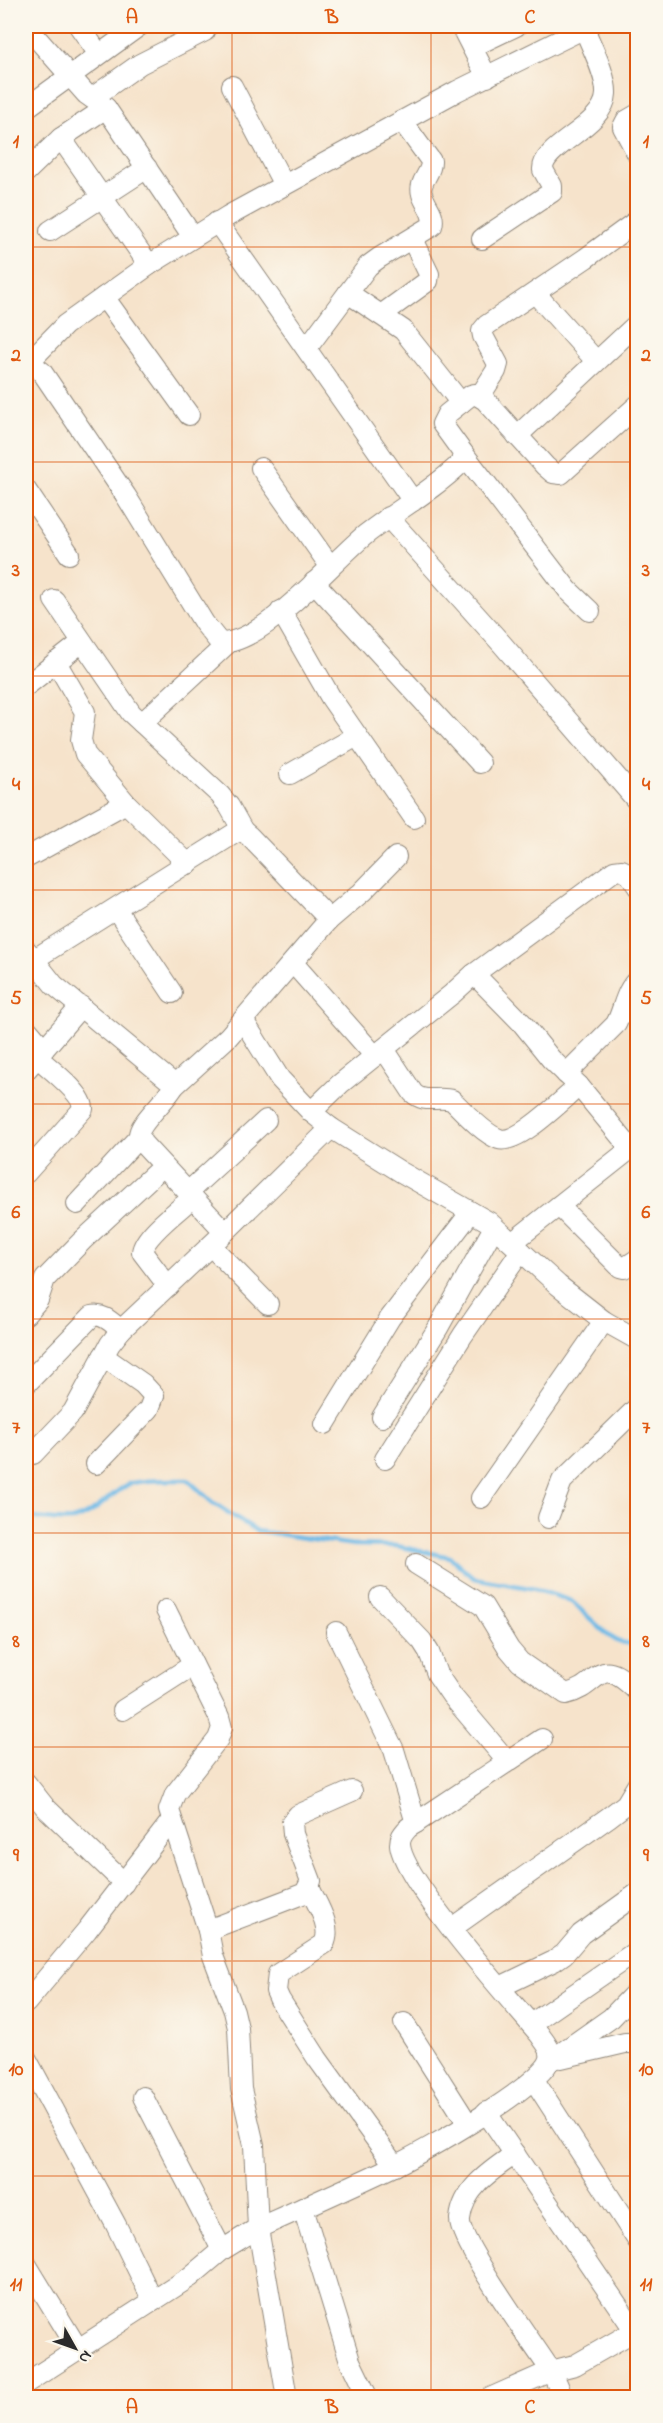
<svg xmlns="http://www.w3.org/2000/svg" width="663" height="2423" viewBox="0 0 663 2423" font-family="'Indie Flower',sans-serif">
	<style>
		.lines { fill: none; stroke-linecap: round; stroke-linejoin: round }
		.stream { stroke: #6db9e6; stroke-width: 4.5 }
		.minor-casing { stroke: #90877b; stroke-width: 22 }
		.minor { stroke: #fff; stroke-width: 20 }
		.grid { fill: none; stroke: #df570e; stroke-width: 1.5; stroke-opacity: 0.55 }
		.neatline { fill: none; stroke: #df570e; stroke-width: 2 }
		.grid-label { font-size: 20px; text-anchor: middle; font-weight: bold; fill: #df570e }
	</style>
	<rect width="100%" height="100%" fill="#fbf7ec"/>
	<filter id="ink" filterUnits="userSpaceOnUse"><feTurbulence type="fractalNoise" baseFrequency=".0167" numOctaves="2"/><feDisplacementMap in="SourceGraphic" scale="12" xChannelSelector="R" yChannelSelector="G"/><feConvolveMatrix kernelMatrix="1 2 1 2 8 2 1 2 1" color-interpolation-filters="sRGB"/></filter>
	<filter id="wash" filterUnits="userSpaceOnUse"><feTurbulence type="fractalNoise" baseFrequency=".008" numOctaves="4" result="noise"/><feDisplacementMap in="SourceGraphic" scale="24" xChannelSelector="R" yChannelSelector="G"/><feGaussianBlur stdDeviation="1.35" result="paint"/><feColorMatrix in="noise" values="0 0 0 0 0 0 0 0 0 0 0 0 0 0 0 0 0 1.4 0 .05"/><feComposite in="paint" operator="in"/></filter>
	<g filter="url(#wash)">
		<rect width="100%" height="100%" fill="#f6e3cb"/>
		<g class="lines">
			<!-- stream -->
			<path class="stream" d="M26 1517C40 1518 58 1522 72 1520 99 1514 113 1489 132 1483 149 1479 170 1480 188 1480L213 1503 257 1531 354 1545 397 1546 450 1557 474 1578 535 1589 571 1601 609 1636 619 1642 632 1644 638 1638"/>
		</g>
	</g>
	<g filter="url(#ink)">
		<g class="lines">
			<defs>
				<g id="minor">
					<path d="M26 26 86 94 106 108 193 237"/>
					<path d="M79 26 98 53"/>
					<path d="M461 26 487 77"/>
					<path d="M472 47 516 26"/>
					<path d="M232 86 284 185"/>
					<path d="M92 98 140 64 205 31"/>
					<path d="M26 108 139 26"/>
					<path d="M638 114 626 121 623 127 638 155"/>
					<path d="M61 138 149 265"/>
					<path d="M26 172 61 138 106 108"/>
					<path d="M217 222 413 501"/>
					<path d="M50 231 147 168"/>
					<path d="M482 239 552 192V186L543 170C541 146 605 126 606 94 607 76 591 46 584 28"/>
					<path d="M348 293 403 330 461 403"/>
					<path d="M535 293 596 361"/>
					<path d="M104 297 189 415"/>
					<path d="M381 315 428 281 429 274 412 239"/>
					<path d="M307 348 368 266 379 258 432 226C436 214 425 205 422 194 418 181 432 174 431 161L402 121"/>
					<path d="M29 362 65 325 149 265 228 216 457 91 589 26"/>
					<path d="M26 363 29 362 42 372 126 496 204 623 220 643C263 644 332 562 365 535 397 510 432 491 461 463L463 453 442 424 447 414 471 395 475 394 485 400 545 466 553 473 561 474 638 405"/>
					<path d="M480 396 496 371 498 364 483 336 482 331 487 325 586 258 638 220"/>
					<path d="M517 436 638 323"/>
					<path d="M463 453 568 590 590 611"/>
					<path d="M261 468 330 566"/>
					<path d="M26 490 69 554"/>
					<path d="M388 517 502 644 638 802"/>
					<path d="M314 582 480 763"/>
					<path d="M54 600 131 713 220 795 229 806 243 831"/>
					<path d="M281 611 331 698 414 818"/>
					<path d="M56 662 85 712 81 740 85 754 126 803 188 864"/>
					<path d="M26 686 82 642"/>
					<path d="M142 723 227 644"/>
					<path d="M290 774 357 736"/>
					<path d="M26 858 126 803"/>
					<path d="M116 909 172 993"/>
					<path d="M328 921 362 892 396 857"/>
					<path d="M27 951 54 985 169 1080 174 1086C167 1100 137 1124 139 1137 140 1138 143 1145 144 1145L225 1232"/>
					<path d="M33 960 235 833 243 831 249 836 326 916 328 921 228 1037 174 1086"/>
					<path d="M293 963 375 1056"/>
					<path d="M474 974 522 1023 551 1059 579 1086 631 1149"/>
					<path d="M243 1020 280 1079 311 1112 331 1128 401 1172 489 1222 558 1285 604 1321 638 1340"/>
					<path d="M26 1028 44 1049"/>
					<path d="M384 1049 413 1093C425 1104 437 1096 452 1100 463 1111 484 1134 499 1139 518 1145 564 1098 579 1086"/>
					<path d="M26 1070 81 1006"/>
					<path d="M566 1074 616 1024C624 1009 625 991 638 979"/>
					<path d="M311 1112 340 1084 452 994 474 974 614 871 622 870 630 875 638 887"/>
					<path d="M26 1173 83 1109C84 1094 49 1068 37 1057"/>
					<path d="M188 1192 266 1120"/>
					<path d="M77 1204 139 1137"/>
					<path d="M559 1206 620 1267 624 1268 638 1259"/>
					<path d="M513 1242 638 1143"/>
					<path d="M211 1246 268 1304"/>
					<path d="M168 1286 142 1252C144 1235 179 1210 193 1197"/>
					<path d="M26 1314 38 1300 45 1279 82 1241 163 1166"/>
					<path d="M26 1384 92 1316C103 1313 112 1323 121 1330"/>
					<path d="M382 1417 438 1328 494 1227"/>
					<path d="M325 1424 390 1318 471 1212"/>
					<path d="M33 1454 73 1412 110 1344 121 1330 225 1232 331 1128"/>
					<path d="M385 1459 463 1335 521 1251"/>
					<path d="M96 1464 149 1409 154 1396 143 1384 103 1356"/>
					<path d="M481 1498 604 1321"/>
					<path d="M548 1518 562 1481 638 1407"/>
					<path d="M416 1564 483 1606 509 1649 520 1662 566 1694C602 1686 596 1651 638 1692"/>
					<path d="M380 1597 422 1641 429 1652 437 1674 452 1696 507 1761"/>
					<path d="M166 1610 219 1717 222 1728 218 1739 175 1794 169 1810 208 1930 213 1956 234 2011 238 2028 241 2089 254 2145 258 2228C303 2208 348 2188 392 2167 420 2154 544 2085 550 2059 552 2049 545 2043 540 2035 513 2003 401 1878 400 1844 400 1836 404 1833 408 1828L542 1739"/>
					<path d="M336 1632 394 1750 416 1823"/>
					<path d="M123 1710 193 1665"/>
					<path d="M26 1783 45 1807 124 1883"/>
					<path d="M309 1887C316 1903 333 1927 324 1944L278 1974 276 1991 280 2000 317 2058 395 2166"/>
					<path d="M452 1928 609 1817 626 1804 638 1784"/>
					<path d="M208 1930 305 1893 311 1881 293 1834 292 1822 298 1815 352 1791"/>
					<path d="M500 1987 554 1961 564 1954 581 1934 638 1893"/>
					<path d="M26 2003 87 1930 171 1821"/>
					<path d="M404 2023 468 2124"/>
					<path d="M531 2024 638 1950"/>
					<path d="M26 2058 116 2225 153 2301"/>
					<path d="M561 2058 625 2043H638"/>
					<path d="M550 2061 611 2018 638 1990"/>
					<path d="M534 2080 638 2241"/>
					<path d="M143 2097 222 2250"/>
					<path d="M486 2112 635 2331"/>
					<path d="M515 2154C492 2170 463 2188 460 2219 458 2241 533 2343 549 2368 555 2377 559 2388 563 2398"/>
					<path d="M303 2208 350 2361 368 2398"/>
					<path d="M26 2264 78 2349"/>
					<path d="M26 2383 190 2277 222 2250 258 2228 287 2398"/>
					<path d="M490 2398 551 2371 575 2365 638 2329"/>
				</g>
			</defs>
			<!-- minor casing -->
			<use href="#minor" class="minor-casing"/>
			<!-- minor -->
			<use href="#minor" class="minor"/>
		</g>
	</g>
	<!-- grid -->
	<path class="grid" d="M232 26V2398M431 26V2398M26 247H638M26 462H638M26 676H638M26 890H638M26 1104H638M26 1319H638M26 1533H638M26 1747H638M26 1961H638M26 2176H638"/>
	<!-- margin -->
	<rect width="663" height="2423" fill="none" stroke="#fbf7ec" stroke-width="66"/>
	<!-- north arrow -->
	<g transform="translate(75 2348) rotate(130)" stroke="#fbf7ec" stroke-width="4.5" paint-order="stroke">
	<path d="M0-4.5L10 22L0 15L-10 22Z" fill="#2b2b2b"/>
	<text y="-9" font-size="16" font-weight="bold" text-anchor="middle" fill="#2b2b2b">N</text>
	</g>
	<rect x="33" y="33" width="597" height="2357" class="neatline"/>
	<g class="grid-label">
		<text x="132" y="23">A</text>
		<text x="332" y="23">B</text>
		<text x="530" y="23">C</text>
		<text x="16" y="147">1</text>
		<text x="646" y="147">1</text>
		<text x="16" y="361">2</text>
		<text x="646" y="361">2</text>
		<text x="16" y="576">3</text>
		<text x="646" y="576">3</text>
		<text x="16" y="790">4</text>
		<text x="646" y="790">4</text>
		<text x="16" y="1004">5</text>
		<text x="646" y="1004">5</text>
		<text x="16" y="1218">6</text>
		<text x="646" y="1218">6</text>
		<text x="16" y="1433">7</text>
		<text x="646" y="1433">7</text>
		<text x="16" y="1647">8</text>
		<text x="646" y="1647">8</text>
		<text x="16" y="1861">9</text>
		<text x="646" y="1861">9</text>
		<text x="16" y="2075">10</text>
		<text x="646" y="2075">10</text>
		<text x="16" y="2290">11</text>
		<text x="646" y="2290">11</text>
		<text x="132" y="2413">A</text>
		<text x="332" y="2413">B</text>
		<text x="530" y="2413">C</text>
	</g>
</svg>
